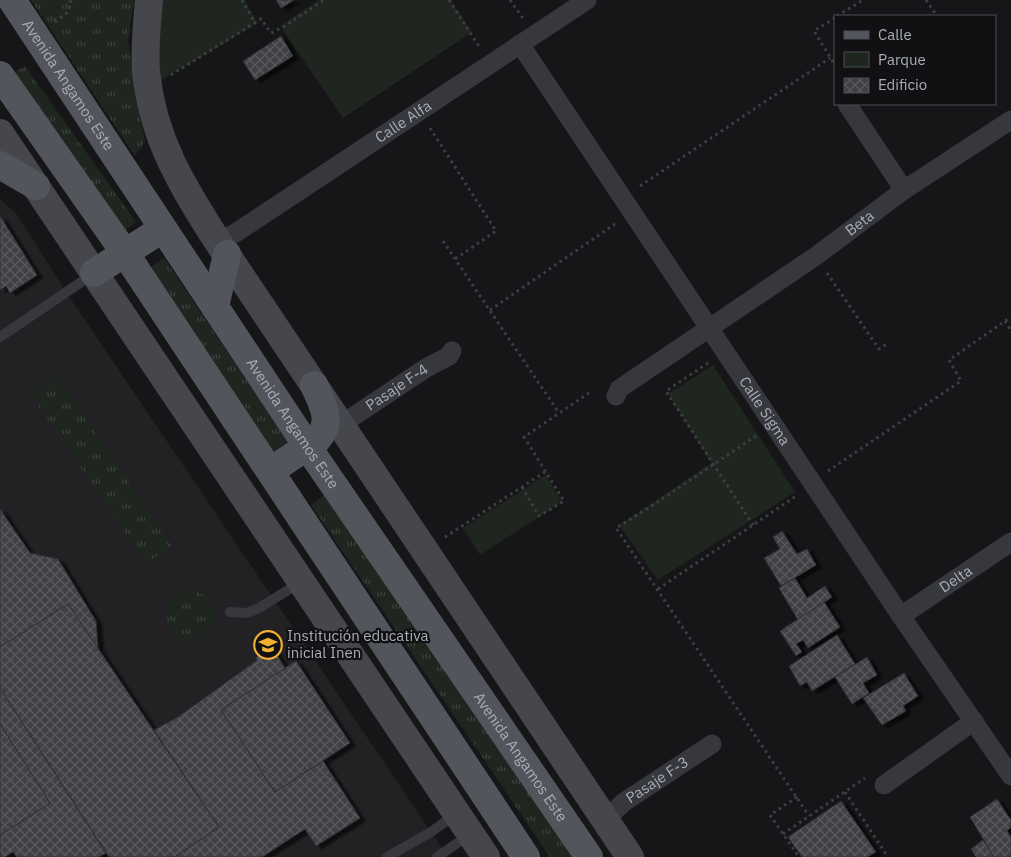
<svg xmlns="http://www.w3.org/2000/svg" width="1011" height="857" viewBox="0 0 1011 857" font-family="'IBM Plex Sans',sans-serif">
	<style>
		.built { fill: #222225 }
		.grass { fill: url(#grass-tufts) }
		.green { fill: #1e261f }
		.building { fill: url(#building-cross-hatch); stroke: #303034; filter: url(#shadow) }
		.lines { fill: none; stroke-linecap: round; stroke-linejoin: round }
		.path { stroke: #3d3f44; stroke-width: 3; stroke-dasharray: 2.5 4; stroke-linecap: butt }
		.service { stroke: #37383d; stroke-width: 10 }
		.minor { stroke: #37383d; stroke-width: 19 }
		.secondary { stroke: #45474d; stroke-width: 28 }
		.primary { stroke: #53555c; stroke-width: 28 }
		.labels { text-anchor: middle; stroke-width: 4.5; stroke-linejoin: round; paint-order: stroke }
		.street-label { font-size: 15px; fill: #a8adb8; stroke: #111113 }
		.poi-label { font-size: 15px; fill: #a8adb8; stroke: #111113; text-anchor: start }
	</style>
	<defs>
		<pattern id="grass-tufts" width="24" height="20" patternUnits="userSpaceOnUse" patternTransform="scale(1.25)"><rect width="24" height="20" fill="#1e261f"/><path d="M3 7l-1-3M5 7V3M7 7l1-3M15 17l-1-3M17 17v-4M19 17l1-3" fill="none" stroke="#3c433d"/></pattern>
		<pattern id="building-cross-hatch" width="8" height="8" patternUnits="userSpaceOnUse" patternTransform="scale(1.25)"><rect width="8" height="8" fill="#404145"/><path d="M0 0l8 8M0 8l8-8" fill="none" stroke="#595a5e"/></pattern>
		<filter id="shadow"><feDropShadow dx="5.5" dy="3" stdDeviation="1" flood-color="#0009"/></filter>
	</defs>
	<rect width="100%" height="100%" fill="#161618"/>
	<!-- built -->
	<path class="built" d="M0 199 16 213 66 292 448 857H0Z"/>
	<!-- grass -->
	<g class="grass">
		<path d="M31 0H134L128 40 135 95 145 142 135 156Z"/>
		<path d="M25 66 136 222 123 232 12 74Z"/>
		<path d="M164 258 288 442 273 452 151 267Z"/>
		<path d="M57 377 172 546 146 564 31 395Z"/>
		<path d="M326 494 572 857H550L311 505Z"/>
		<circle cx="190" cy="615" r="24"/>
	</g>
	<!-- green -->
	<g class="green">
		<path d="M163 0H245L258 23 160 81C157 53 159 27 163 0Z"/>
		<path d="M319 0H451L472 32 343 118 280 26Z"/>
		<path d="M713 365 795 492 658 580 619 525 711 463 668 394Z"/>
		<path d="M546 475 562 502 480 555 463 528Z"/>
	</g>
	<!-- building -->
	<g class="building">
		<path d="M276 0H294L281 8Z"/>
		<path d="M281 36 293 56 255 80 243 61Z"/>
		<path d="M0 216 37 275 10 293 6 286 0 290Z"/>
		<path d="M0 509 30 553 58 559 96 621 98 649 68 604 0 647Z"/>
		<path d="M782 531 797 554 807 549 816 565 781 586 764 558 780 549 773 537Z"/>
		<path d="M795 578 807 598 825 586 832 597 798 620 779 588Z"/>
		<path d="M824 602 840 627 808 648 803 640 796 644 802 652 796 656 780 631Z"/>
		<path d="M68 604 219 827 175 857H109L0 688V647Z"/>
		<path d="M837 635 855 664 812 691 807 682 800 686 789 666Z"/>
		<path d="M266 638 285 668 221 710 275 792 323 761 360 818 316 846 305 829 262 857H175L219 827 154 730 178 717 256 661 261 641Z"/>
		<path d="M867 657 877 675 863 683 869 693 852 704 835 677Z"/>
		<path d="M296 661 350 743 275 792 221 710Z"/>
		<path d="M904 673 918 696 903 706 906 711 882 725 863 698Z"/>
		<path d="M0 688 106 853 99 857H17L13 852 5 857H0V835L50 803 0 724Z"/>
		<path d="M0 724 50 803 0 835Z"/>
		<path d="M997 799 1011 820V827L1007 831 1011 837V857H994L970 817Z"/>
		<path d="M841 801 876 852 867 857H802L788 837Z"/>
		<path d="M983 840 994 857H976L971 849Z"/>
	</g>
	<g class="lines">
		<!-- path -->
		<g class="path">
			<path d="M242 0 255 23"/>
			<path d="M449 0 480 48"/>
			<path d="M510 0 523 18"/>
			<path d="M926 0 937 16"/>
			<path d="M837 16 863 0"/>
			<path d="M835 18 814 31 835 65"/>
			<path d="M55 22 68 12 71 0"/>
			<path d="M171 75 261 19 271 33 285 26 324 0"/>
			<path d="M430 128 496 231 455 259"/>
			<path d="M640 186 830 58"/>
			<path d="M443 241 559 413"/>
			<path d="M827 273 879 349 888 343"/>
			<path d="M490 310 615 224"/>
			<path d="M1005 321 1011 331"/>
			<path d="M708 363 666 391 753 525"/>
			<path d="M756 436 653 505 616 528 809 816"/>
			<path d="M828 471 961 381 949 360 1011 317"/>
			<path d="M522 487 539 516 564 501 524 437 589 393"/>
			<path d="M445 537 545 472"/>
			<path d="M658 589 796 496"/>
			<path d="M845 792 888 857"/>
			<path d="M797 797 770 815 799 857"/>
			<path d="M783 834 865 778"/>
		</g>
		<!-- service -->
		<g class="service">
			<path d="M0 337 93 274"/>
			<path d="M230 612 247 613 259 608 301 582"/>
			<path d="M387 857 431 832 456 814"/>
			<path d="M437 857 469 835"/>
		</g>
		<!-- minor -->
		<g class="minor">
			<path id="s1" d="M520 44 901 616 1011 776"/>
			<path d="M847 104 904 190"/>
			<path id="s2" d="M218 242 237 232 587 0"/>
			<path id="s3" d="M616 396 619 389 816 256 904 190 1011 120"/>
			<path id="s4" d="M342 424 426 368 449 356 452 351"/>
			<path id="s5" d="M901 616 1011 542"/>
			<path d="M884 785 974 721"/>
			<path id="s6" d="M605 820 624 802 712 744"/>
		</g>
		<!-- secondary -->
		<g class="secondary">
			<path d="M149 0C147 24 144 48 146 72 153 140 183 187 218 242L630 857"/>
			<path d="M0 133 486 857"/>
		</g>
		<!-- primary -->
		<g class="primary">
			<path id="s7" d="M12 0 307 446 589 857"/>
			<path d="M0 75 125 253 526 857"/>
			<path d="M0 165 36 186"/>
			<path d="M94 273 162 229"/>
			<path d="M215 307 227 254"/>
			<path d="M270 471 316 441C334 422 323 406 314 385"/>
		</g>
	</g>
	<!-- icons -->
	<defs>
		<symbol id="school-ring" viewBox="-11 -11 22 22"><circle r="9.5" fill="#111113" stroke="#f2b134" stroke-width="1.5"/><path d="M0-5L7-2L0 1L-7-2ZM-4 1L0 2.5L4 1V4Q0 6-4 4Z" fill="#f2b134"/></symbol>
	</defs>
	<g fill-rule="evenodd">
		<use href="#school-ring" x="252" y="629" width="32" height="32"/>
	</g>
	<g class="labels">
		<!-- street labels -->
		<g class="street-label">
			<text dy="5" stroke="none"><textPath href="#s7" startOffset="102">Avenida Angamos Este</textPath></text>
			<text dy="5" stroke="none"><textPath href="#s2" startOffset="221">Calle Alfa</textPath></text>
			<text dy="5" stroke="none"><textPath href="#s3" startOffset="300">Beta</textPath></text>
			<text dy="5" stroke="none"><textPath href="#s4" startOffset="66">Pasaje F-4</textPath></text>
			<text dy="5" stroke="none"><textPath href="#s1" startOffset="441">Calle Sigma</textPath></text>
			<text dy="5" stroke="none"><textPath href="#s7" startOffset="508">Avenida Angamos Este</textPath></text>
			<text dy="5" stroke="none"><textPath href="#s5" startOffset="66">Delta</textPath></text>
			<text dy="5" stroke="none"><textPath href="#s7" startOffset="912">Avenida Angamos Este</textPath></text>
			<text dy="5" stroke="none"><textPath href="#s6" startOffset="66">Pasaje F-3</textPath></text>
		</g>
		<!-- poi labels -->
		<g class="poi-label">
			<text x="287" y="641">Institución educativa<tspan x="287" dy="17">inicial Inen</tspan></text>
		</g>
	</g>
	<!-- legend -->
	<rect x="834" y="15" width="162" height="90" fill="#111113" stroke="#4d4f55"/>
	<rect x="844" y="31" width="25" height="8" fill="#53555c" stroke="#4d4f55"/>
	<text x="878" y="40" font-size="15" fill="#a8adb8">Calle</text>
	<rect x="844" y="52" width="25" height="15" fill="#1e261f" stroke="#4d4f55"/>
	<text x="878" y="65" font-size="15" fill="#a8adb8">Parque</text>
	<rect x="844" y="78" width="25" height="15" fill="url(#building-cross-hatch)" stroke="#4d4f55"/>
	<text x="878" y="90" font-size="15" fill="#a8adb8">Edificio</text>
</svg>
